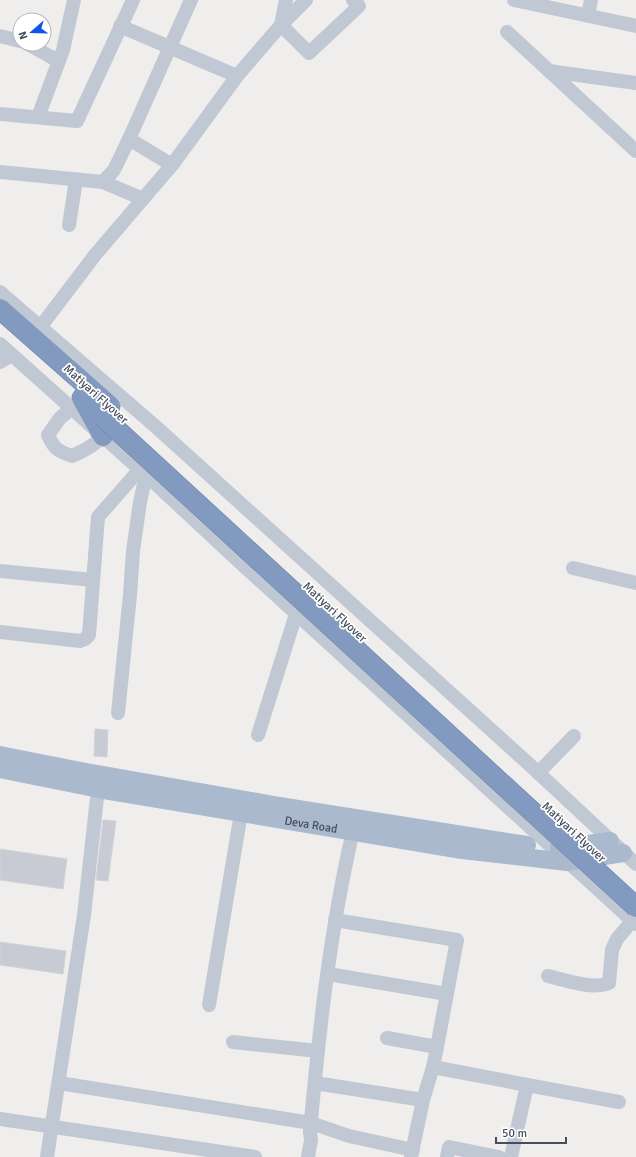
<svg xmlns="http://www.w3.org/2000/svg" width="636" height="1157" viewBox="0 0 636 1157" font-family="Signika,sans-serif">
	<style>
		.building { fill: #c9cbd4; stroke: #d1d2da }
		.lines { fill: none; stroke-linecap: round; stroke-linejoin: round }
		.highway-casing { stroke: #6d84ab; stroke-width: 21 }
		.minor { stroke: #c0c8d4; stroke-width: 14 }
		.major { stroke: #abb9ce; stroke-width: 18 }
		.highway { stroke: #8299c0; stroke-width: 20 }
		.highway-bridge-casing { stroke: #6d84ab; stroke-width: 21; stroke-linecap: butt }
		.highway-bridge { stroke: #8299c0; stroke-width: 20 }
		.labels { text-anchor: middle; stroke-width: 3.5; stroke-linejoin: round; paint-order: stroke }
		.street-label { font-size: 12px; fill: #454e5c; stroke: #fff }
	</style>
	<rect width="100%" height="100%" fill="#f0eded"/>
	<!-- building -->
	<g class="building">
		<path d="M95 729 108 730 107 757 94 756Z"/>
		<path d="M103 820 116 821 108 881 96 880Z"/>
		<path d="M0 849 67 859 63 889 0 880Z"/>
		<path d="M0 942 66 951 63 974 0 965Z"/>
	</g>
	<g class="lines">
		<defs>
			<g id="highway">
				<path d="M0 309 110 406"/>
				<path d="M82 398 103 436"/>
			</g>
		</defs>
		<!-- highway casing -->
		<use href="#highway" class="highway-casing"/>
		<!-- minor -->
		<g class="minor">
			<path d="M286 0 281 25 309 53 359 6 353 0"/>
			<path d="M514 0 636 26"/>
			<path d="M588 15 591 0"/>
			<path d="M120 26 237 76"/>
			<path d="M507 32 636 151"/>
			<path d="M0 36 20 41"/>
			<path d="M28 44 58 61"/>
			<path d="M549 71 636 83"/>
			<path d="M0 114 77 121 133 0"/>
			<path d="M38 117 63 50 74 0"/>
			<path d="M129 139 172 165"/>
			<path d="M0 172 103 182 143 199"/>
			<path d="M103 182 114 170 129 139 191 0"/>
			<path d="M69 225 76 180"/>
			<path d="M0 292 155 426 531 766 636 864"/>
			<path d="M35 334 95 255 172 165 237 76 281 25 306 0"/>
			<path d="M0 344 146 475 244 566 636 924"/>
			<path d="M0 362 12 355"/>
			<path d="M72 408 60 418 48 435C54 449 58 451 72 456 84 451 94 446 103 436"/>
			<path d="M573 568 636 583"/>
			<path d="M0 571 93 580"/>
			<path d="M0 632 80 641 85 639 89 635 98 517 140 469"/>
			<path d="M118 713 130 595 133 551 140 502 146 475"/>
			<path d="M258 735 296 614"/>
			<path d="M538 773 574 736"/>
			<path d="M335 920 457 940 437 1047"/>
			<path d="M328 974 447 994"/>
			<path d="M548 976C564 980 594 990 609 983L612 950 617 939 632 921"/>
			<path d="M209 1005 241 813"/>
			<path d="M387 1038 437 1047 433 1067 423 1100 411 1157"/>
			<path d="M233 1042 318 1051"/>
			<path d="M433 1067 527 1085 511 1157"/>
			<path d="M59 1083 311 1123 349 1136 413 1150"/>
			<path d="M315 1083 423 1100"/>
			<path d="M527 1085 619 1102"/>
			<path d="M0 1119 255 1157"/>
			<path d="M47 1157 84 915 98 789"/>
			<path d="M308 1157 311 1140 310 1132C319 1031 330 930 353 831"/>
			<path d="M447 1157 449 1147 499 1157"/>
		</g>
		<!-- major -->
		<g class="major">
			<path d="M0 755 86 772 274 805 527 845"/>
			<path id="s1" d="M0 769 104 790 462 850 567 862 623 853"/>
			<path d="M559 848 610 841"/>
		</g>
		<!-- highway -->
		<use href="#highway" class="highway"/>
		<defs>
			<path id="highway-bridge" d="M103 417 636 907"/>
		</defs>
		<!-- highway-bridge casing -->
		<use href="#highway-bridge" class="highway-bridge-casing"/>
		<!-- highway-bridge -->
		<use href="#highway-bridge" class="highway-bridge"/>
	</g>
	<g class="labels">
		<!-- street labels -->
		<g class="street-label">
			<text transform="translate(96 394) rotate(42)" y="4">Matiyari Flyover</text>
			<text transform="translate(335 612) rotate(43)" y="4">Matiyari Flyover</text>
			<text dy="4" stroke="none"><textPath href="#s1" startOffset="316">Deva Road</textPath></text>
			<text transform="translate(574 832) rotate(43)" y="4">Matiyari Flyover</text>
		</g>
	</g>
	<!-- north arrow -->
	<g transform="translate(32 32) rotate(250)"><circle r="19" fill="#ffffff" stroke="#b5b8be"/>
	<path d="M0-3L7 15L0 10L-7 15Z" fill="#0e55e9"/>
	<text y="-6" font-size="11" font-weight="bold" text-anchor="middle" fill="#454e5c">N</text>
	</g>
	<!-- scale -->
	<path d="M496 1137v6h70v-6" fill="none" stroke="#454e5c" stroke-width="2"/>
	<text x="502" y="1137" font-size="12" fill="#454e5c" stroke="#ffffff" stroke-width="3" paint-order="stroke">50 m</text>
</svg>
